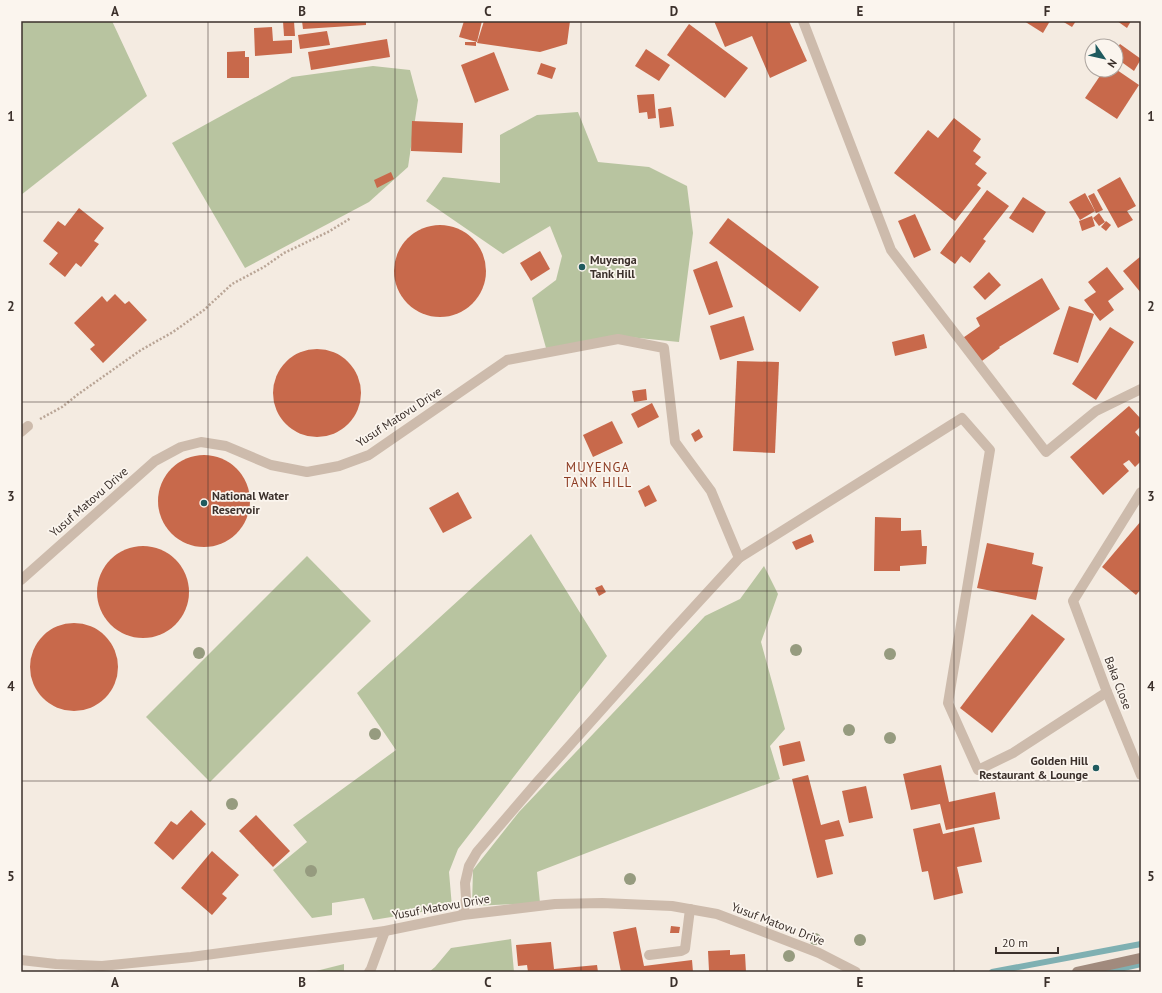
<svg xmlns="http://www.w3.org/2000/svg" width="1162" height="993" viewBox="0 0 1162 993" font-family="'PT Sans',sans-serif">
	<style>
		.green { fill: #b8c4a0 }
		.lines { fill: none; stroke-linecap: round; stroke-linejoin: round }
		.stream { stroke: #7fb0b2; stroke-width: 6 }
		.building { fill: #c8694b }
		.path { stroke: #b9a596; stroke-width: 2.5; stroke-dasharray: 2 2; stroke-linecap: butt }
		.lane { stroke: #cdbbac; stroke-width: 10 }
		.street { stroke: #cdbbac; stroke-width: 10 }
		.secondary { stroke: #a18a7d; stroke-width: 10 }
		.tree { fill: #969b7f }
		.grid { fill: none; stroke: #3b302b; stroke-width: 1; stroke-opacity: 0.55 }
		.poi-dot { fill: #1f5a5e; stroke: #fbf5ee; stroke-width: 1.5 }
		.labels { text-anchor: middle; stroke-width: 3.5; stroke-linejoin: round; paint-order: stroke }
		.poi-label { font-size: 12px; font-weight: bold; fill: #3b302b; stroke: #fbf5ee; text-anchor: start }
		.street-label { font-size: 12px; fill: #3b302b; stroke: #fbf5ee }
		.neighbourhood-label { font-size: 13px; letter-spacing: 1px; fill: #8c3b22; stroke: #fbf5ee }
		.neatline { fill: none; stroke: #3b302b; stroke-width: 1.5 }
		.grid-label { font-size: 13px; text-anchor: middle; font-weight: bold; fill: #3b302b }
	</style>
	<rect width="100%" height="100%" fill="#f4ebe1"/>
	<!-- green -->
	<g class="green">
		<path d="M21 21H112L147 96 21 195Z"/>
		<path d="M373 66 410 70 418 100 408 167 369 202 245 268 172 143 292 77Z"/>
		<path d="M578 112 598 162 649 167 687 186 693 233 679 342 628 337 546 348 532 298 556 280 562 256 550 226 503 254 426 201 443 177 500 183V135L537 115Z"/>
		<path d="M531 534 607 656 458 849 449 872 452 907 373 920 364 898 332 903V915L312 918 273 870 307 842 293 825 396 750 357 693Z"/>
		<path d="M307 556 371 621 210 782 146 717Z"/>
		<path d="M764 566 778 594 761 642 785 729 770 746 780 779 537 872 540 903 472 906 473 870 519 812 705 616 740 599Z"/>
		<path d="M511 939 514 972H429L435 967 451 948Z"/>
		<path d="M344 964V972H312Z"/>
	</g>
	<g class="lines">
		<!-- stream -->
		<g class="stream">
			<path d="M992 972 1141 944"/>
			<path d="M1106 972 1141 964"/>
		</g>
	</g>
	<!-- building -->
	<g class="building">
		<path d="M283 21H294L295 36H284Z"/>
		<path d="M302 21H366V25L303 29Z"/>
		<path d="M464 21H482L477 42 459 37Z"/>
		<path d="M484 21H570L567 44 540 52 477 43Z"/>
		<path d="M714 21H789L807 61 770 78 752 36 725 47Z"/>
		<path d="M1024 21H1050L1043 33Z"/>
		<path d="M1062 21H1076L1072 27Z"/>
		<path d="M1117 21H1131L1127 28Z"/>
		<path d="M689 24 748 68 725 98 667 55Z"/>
		<path d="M272 27 273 41 292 40V53L255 56 254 28Z"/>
		<path d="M327 31 330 45 300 49 298 35Z"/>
		<path d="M387 39 390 57 311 70 308 52Z"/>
		<path d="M465 42H476V46L465 45Z"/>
		<path d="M1120 44 1141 59 1134 71 1116 58V49Z"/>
		<path d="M646 49 670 65 659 81 635 66Z"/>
		<path d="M245 51V57H249V78H227V52Z"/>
		<path d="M494 52 509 90 475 103 461 65Z"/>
		<path d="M541 63 556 68 552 79 537 74Z"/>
		<path d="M1104 70H1117L1139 85 1117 119 1085 98Z"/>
		<path d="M654 94 656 118 648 119 647 112 639 113 637 95Z"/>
		<path d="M671 107 674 126 660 128 658 109Z"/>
		<path d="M954 118 981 139 973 151 981 157 975 164 987 173 977 185 981 188 955 221 894 173 928 130 938 138Z"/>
		<path d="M412 121 463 123 462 153 411 151Z"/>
		<path d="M391 172 394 179 377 188 374 180Z"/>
		<path d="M1120 177 1136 206 1127 211 1133 220 1118 228 1097 190Z"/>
		<path d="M987 190 1009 206 983 239 986 241 970 263 961 256 955 264 940 253Z"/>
		<path d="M1085 193 1095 211 1080 220 1069 202Z"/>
		<path d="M1094 193 1103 210 1096 213 1088 196Z"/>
		<path d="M1023 197 1046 212 1033 233 1009 218Z"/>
		<path d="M79 208 104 228 94 241 99 244 81 267 76 263 65 277 49 264 58 253 43 241 58 221 65 226Z"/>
		<path d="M1099 213 1105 222 1099 226 1093 218Z"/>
		<path d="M915 214 931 250 914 258 898 221Z"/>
		<path d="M1092 216 1095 226 1082 231 1079 221Z"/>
		<path d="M728 218 819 287 800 312 709 243Z"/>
		<path d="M1106 221 1111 225 1106 231 1101 227Z"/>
		<circle cx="440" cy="271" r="46"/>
		<path d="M540 251 550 269 531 281 520 263Z"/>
		<path d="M1141 256V293L1123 271Z"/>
		<path d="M717 261 733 307 709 315 693 270Z"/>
		<path d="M1107 267 1124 289 1108 301 1114 310 1100 321 1084 300 1096 292 1088 282Z"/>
		<path d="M989 272 1001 285 985 300 973 287Z"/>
		<path d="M1042 278 1060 309 999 347 1000 348 975 366 957 342 980 326 976 318Z"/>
		<path d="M115 294 125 304 129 301 147 320 103 363 90 349 95 345 74 323 102 296 107 302Z"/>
		<path d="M1069 306 1094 314 1078 363 1053 354Z"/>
		<path d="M744 316 754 350 720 360 710 326Z"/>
		<path d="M1110 327 1134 342 1096 400 1072 384Z"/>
		<path d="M924 334 927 348 895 356 892 342Z"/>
		<circle cx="317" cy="393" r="44"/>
		<path d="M737 361 779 362 775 453 733 451Z"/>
		<path d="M646 389 647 400 634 402 632 391Z"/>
		<path d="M652 403 659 417 638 428 631 414Z"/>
		<path d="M1129 406 1141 419V426L1135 432 1141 439V461L1135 467 1129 460 1123 464 1129 471 1103 495 1070 457Z"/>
		<path d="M612 421 623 443 593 457 583 435Z"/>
		<path d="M699 429 703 437 695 442 691 434Z"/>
		<circle cx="204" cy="501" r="46"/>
		<path d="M649 485 657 501 645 507 638 491Z"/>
		<path d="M458 492 472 518 443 533 429 508Z"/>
		<path d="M875 517 901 518V531L921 530 922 546H927L926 564 900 566V571H874Z"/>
		<path d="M1141 521V589L1136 595 1102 567Z"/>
		<path d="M811 534 814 542 796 550 792 542Z"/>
		<path d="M987 543 1034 553 1032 564 1043 567 1036 600 977 588Z"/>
		<circle cx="143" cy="592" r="46"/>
		<path d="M602 585 606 592 599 596 595 588Z"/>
		<path d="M1032 614 1065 639 992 733 960 708Z"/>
		<circle cx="74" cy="667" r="44"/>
		<path d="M800 741 805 761 783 766 779 746Z"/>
		<path d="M941 765 949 802 995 792 1000 819 946 830 940 804 911 810 903 774Z"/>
		<path d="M808 775 821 825 839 820 844 836 825 840 833 874 817 878 792 779Z"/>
		<path d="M866 786 873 818 849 823 842 791Z"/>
		<path d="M191 810 206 824 173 860 154 843 171 821 177 825Z"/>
		<path d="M256 815 290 851 273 867 239 831Z"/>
		<path d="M940 823 943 834 974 827 982 862 957 867 963 893 934 900 928 871 922 872 913 829Z"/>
		<path d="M212 851 239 875 222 894 227 898 212 915 181 888Z"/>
		<path d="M671 926 680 927 679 933H670Z"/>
		<path d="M636 927 644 966 692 960 693 972H621L613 932Z"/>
		<path d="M551 942 554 969 597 965 598 972H528L527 965 518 966 516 945Z"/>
		<path d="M730 950V955L745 954 746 972 709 971 708 951Z"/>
	</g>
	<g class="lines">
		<!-- path -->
		<path class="path" d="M40 419 62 407 77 395 141 350 173 332 204 310 232 284 264 267 284 253 328 232 351 218"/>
		<!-- lane -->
		<path class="lane" d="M649 955 681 951 685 949 690 909"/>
		<!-- street -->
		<g class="street">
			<path d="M803 21 891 250 1046 452 1096 411 1141 389"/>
			<path d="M21 432 28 426"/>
			<path d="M1141 492 1073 601 1107 692 1141 775"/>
			<path d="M21 580 155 461 181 447 201 442 226 446 271 465 307 472 339 466 369 455 507 360 618 339 664 348 675 442 711 491 739 558"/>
			<path d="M463 915 466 898 465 883 469 866 477 852 538 781 672 631 739 558 962 418 990 450 948 703 978 770 1013 753 1107 692"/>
			<path d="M21 960 56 964 102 966 191 957 385 931 463 915 555 904 602 903 672 906 717 914 819 953 856 972"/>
			<path d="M369 972 371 969 385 931"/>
		</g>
		<!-- secondary -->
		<path class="secondary" d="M1077 972 1141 958"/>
	</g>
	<!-- trees -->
	<g class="tree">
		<circle cx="796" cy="650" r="6"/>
		<circle cx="199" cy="653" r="6"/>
		<circle cx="890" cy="654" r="6"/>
		<circle cx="849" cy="730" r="6"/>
		<circle cx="375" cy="734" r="6"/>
		<circle cx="890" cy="738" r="6"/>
		<circle cx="232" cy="804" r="6"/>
		<circle cx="311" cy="871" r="6"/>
		<circle cx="630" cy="879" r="6"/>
		<circle cx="815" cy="939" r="6"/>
		<circle cx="860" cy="940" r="6"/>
		<circle cx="789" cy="956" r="6"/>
	</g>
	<!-- grid -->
	<path class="grid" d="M208 21V972M395 21V972M581 21V972M767 21V972M954 21V972M21 212H1141M21 402H1141M21 591H1141M21 781H1141"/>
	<!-- markers -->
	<g class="poi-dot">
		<circle cx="582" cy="267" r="4"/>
		<circle cx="204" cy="503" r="4"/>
		<circle cx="1096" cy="768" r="4"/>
	</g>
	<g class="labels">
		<!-- poi labels -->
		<g class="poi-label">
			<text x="590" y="264">Muyenga<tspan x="590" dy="14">Tank Hill</tspan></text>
			<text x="212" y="500">National Water<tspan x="212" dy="14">Reservoir</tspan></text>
			<text x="1088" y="765" text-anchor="end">Golden Hill<tspan x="1088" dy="14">Restaurant &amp; Lounge</tspan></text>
		</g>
		<!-- street labels -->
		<g class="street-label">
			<text transform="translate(399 417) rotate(-33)" y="4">Yusuf Matovu Drive</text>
			<text transform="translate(89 502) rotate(-41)" y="4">Yusuf Matovu Drive</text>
			<text transform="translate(1118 683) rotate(69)" y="4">Baka Close</text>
			<text transform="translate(441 907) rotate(-10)" y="4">Yusuf Matovu Drive</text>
			<text transform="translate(778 924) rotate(21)" y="4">Yusuf Matovu Drive</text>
		</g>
		<!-- neighbourhood labels -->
		<g class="neighbourhood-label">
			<text x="598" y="472">MUYENGA<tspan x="598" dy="15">TANK HILL</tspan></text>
		</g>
	</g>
	<!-- border -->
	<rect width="1162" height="993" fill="none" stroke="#fbf5ee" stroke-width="44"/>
	<!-- north arrow -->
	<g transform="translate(1104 58) rotate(124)"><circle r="19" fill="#fbf5ee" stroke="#aea6a0"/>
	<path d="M0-3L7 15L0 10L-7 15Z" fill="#1f5a5e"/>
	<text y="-6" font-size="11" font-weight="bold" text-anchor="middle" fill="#3b302b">N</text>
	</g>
	<!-- scale -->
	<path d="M996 947v6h62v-6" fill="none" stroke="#3b302b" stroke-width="2"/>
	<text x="1002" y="947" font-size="12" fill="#3b302b" stroke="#fbf5ee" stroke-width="3" paint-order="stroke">20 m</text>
	<rect x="22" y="22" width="1118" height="949" class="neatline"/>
	<g class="grid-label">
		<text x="115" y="16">A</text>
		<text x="302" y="16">B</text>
		<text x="488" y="16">C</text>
		<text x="674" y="16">D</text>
		<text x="860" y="16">E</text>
		<text x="1047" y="16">F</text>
		<text x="11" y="121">1</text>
		<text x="1151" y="121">1</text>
		<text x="11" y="311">2</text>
		<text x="1151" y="311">2</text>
		<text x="11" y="501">3</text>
		<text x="1151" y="501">3</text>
		<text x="11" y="691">4</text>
		<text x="1151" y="691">4</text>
		<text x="11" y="881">5</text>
		<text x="1151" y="881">5</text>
		<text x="115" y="987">A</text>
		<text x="302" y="987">B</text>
		<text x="488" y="987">C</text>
		<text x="674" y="987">D</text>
		<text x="860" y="987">E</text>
		<text x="1047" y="987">F</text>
	</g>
</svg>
